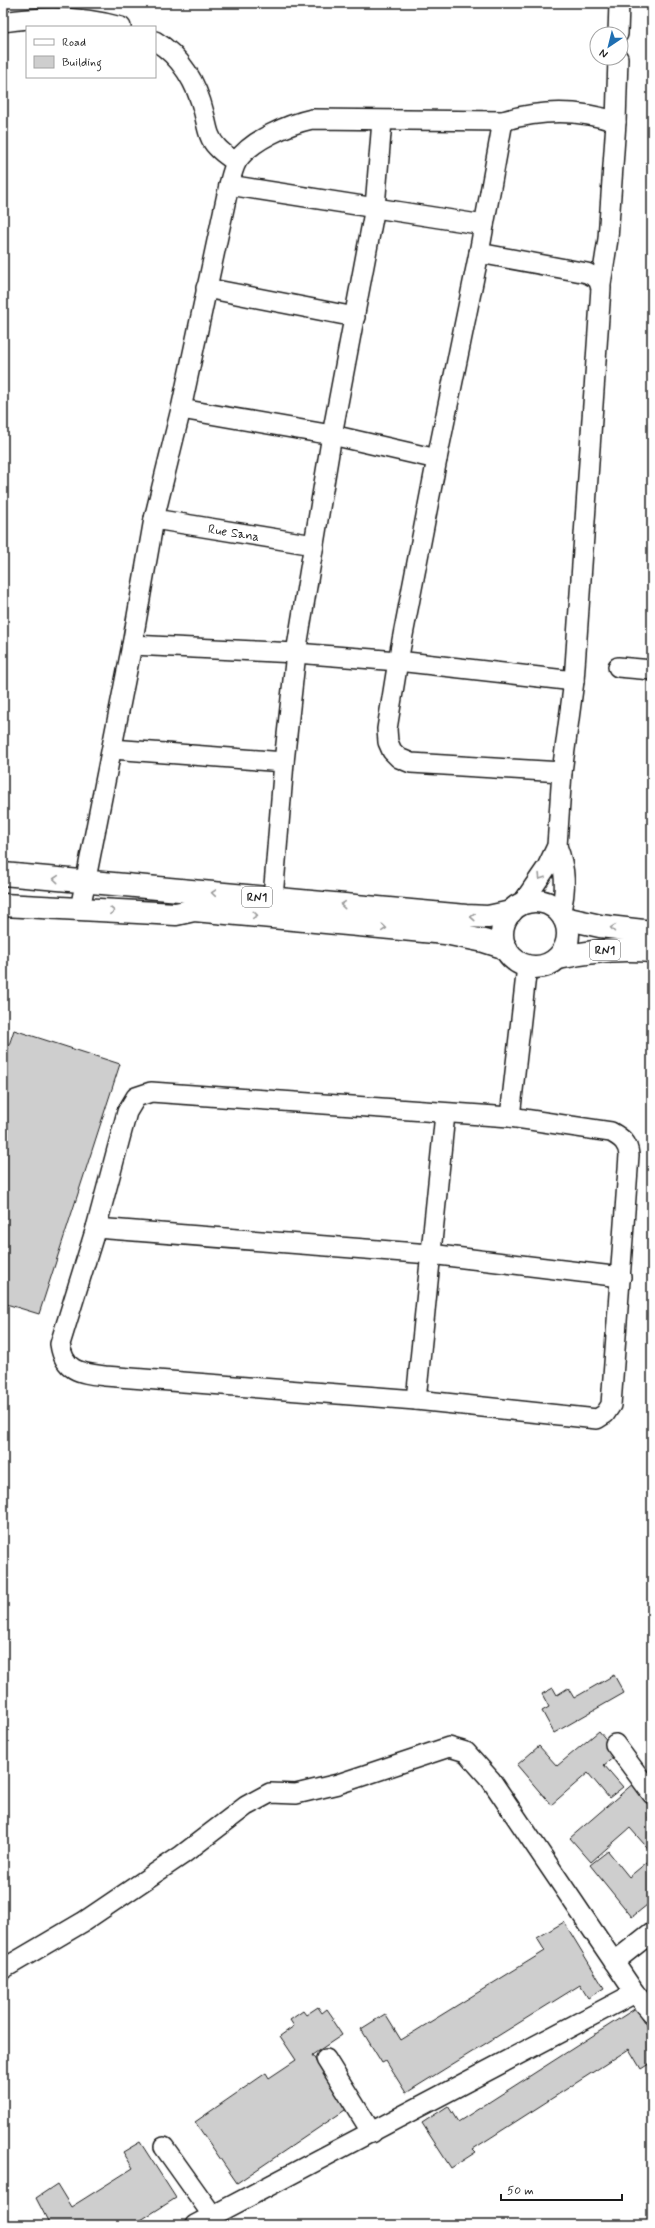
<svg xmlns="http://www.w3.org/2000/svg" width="655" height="2228" viewBox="0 0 655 2228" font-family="Mynerve,sans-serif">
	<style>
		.building { fill: #cecece; stroke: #1c1c1c }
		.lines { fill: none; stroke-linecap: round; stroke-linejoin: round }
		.minor-casing { stroke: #1c1c1c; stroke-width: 22 }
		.major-casing { stroke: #1c1c1c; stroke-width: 25 }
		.minor { stroke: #fff; stroke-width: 19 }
		.major { stroke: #fff; stroke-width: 22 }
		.oneway { stroke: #999 }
		.labels { text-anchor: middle; stroke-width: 4; stroke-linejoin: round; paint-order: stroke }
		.shield { fill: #fff; stroke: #606060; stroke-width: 1 }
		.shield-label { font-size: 12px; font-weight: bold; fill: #1c1c1c }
		.street-label { font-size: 13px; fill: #1c1c1c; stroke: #fff }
	</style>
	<rect width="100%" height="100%" fill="#fff"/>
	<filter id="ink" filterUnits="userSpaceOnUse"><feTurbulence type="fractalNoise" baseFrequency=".025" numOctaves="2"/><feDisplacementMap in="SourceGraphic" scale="8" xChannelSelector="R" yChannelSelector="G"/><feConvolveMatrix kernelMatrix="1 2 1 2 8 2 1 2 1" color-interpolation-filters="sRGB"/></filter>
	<g filter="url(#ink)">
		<!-- building -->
		<g class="building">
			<path d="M14 1030 120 1064 39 1314 3 1303V1063Z"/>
			<path d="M614 1675 624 1693 554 1733 542 1711 549 1707 542 1694 553 1688 557 1695 568 1688 574 1698Z"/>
			<path d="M599 1731 618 1754 604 1765 623 1787 609 1798 588 1773 551 1805 517 1765 539 1746 557 1766Z"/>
			<path d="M635 1782 652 1802V1815L648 1818 652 1822V1853L630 1828 591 1862 570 1838Z"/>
			<path d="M608 1851 629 1877 652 1858V1901L632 1917 590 1865Z"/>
			<path d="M564 1922 604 1988 588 1998 580 1985 406 2093 386 2061 382 2063 361 2029 385 2014 401 2040 545 1951 537 1938Z"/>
			<path d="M318 2007 322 2013 327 2009 334 2019 332 2020 342 2035 312 2055 348 2108 237 2183 195 2122 266 2073 269 2078 296 2060 280 2036 294 2026 290 2020 303 2011 306 2015Z"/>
			<path d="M636 2008 652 2033V2062L641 2069 629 2049 473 2149 476 2152 451 2168 422 2123 448 2106 458 2122Z"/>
			<path d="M140 2142 176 2198 133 2225H50L36 2198 57 2184 71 2207 133 2168 123 2152Z"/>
		</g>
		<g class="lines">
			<defs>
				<g id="minor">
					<path d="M3 22C42 16 82 16 121 27"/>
					<path d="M618 34 619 3"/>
					<path d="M155 41C181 56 197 84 204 113 207 125 208 138 217 147 222 153 230 158 236 162"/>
					<path d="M503 121 479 253 437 459 398 661 387 729 388 742 392 751 399 758 411 763 562 772"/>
					<path d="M616 122 618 58"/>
					<path d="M229 185 484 225"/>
					<path d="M479 253 587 273 598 279 601 288 574 681 562 772 557 846 547 867 521 905"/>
					<path d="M206 288 355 317"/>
					<path d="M181 409 332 435 437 459"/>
					<path id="s1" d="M154 519 314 545"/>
					<path d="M132 645 296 653 398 661 574 681"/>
					<path d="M618 667 652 670"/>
					<path d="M112 749 284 762"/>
					<path d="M557 846C566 869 567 890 560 913"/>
					<path d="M273 898 284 762 296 653 332 435 375 207 382 121"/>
					<path d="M80 909 132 645 154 519 181 409 229 185C231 177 233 168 237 161 251 140 289 124 312 119L503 121C541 110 578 109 616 122L608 239 601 284"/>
					<path d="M151 1092 510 1117 611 1132C622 1138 628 1143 629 1155L611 1405 605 1414 597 1419 416 1400 105 1376C81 1373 64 1372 60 1344L96 1228 127 1112 136 1097Z"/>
					<path d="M510 1117 527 966"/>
					<path d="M96 1228 430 1254 621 1277"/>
					<path d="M416 1400 445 1114"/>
					<path d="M615 1744 652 1794"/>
					<path d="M614 1962 652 1932"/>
					<path d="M3 1969 83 1922 182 1855 246 1806 270 1793 296 1794 338 1784 449 1747 466 1752 491 1780 635 1993 652 2013"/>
					<path d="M326 2059 372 2133"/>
					<path d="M164 2147 213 2216"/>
					<path d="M195 2225 635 1993"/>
				</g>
				<g id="major">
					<path d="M3 874 466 916 488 917 511 912"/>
					<circle cx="535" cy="934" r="33"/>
					<path d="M3 905 176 914 194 910 445 933 484 941 506 948"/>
					<path d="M564 918 600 926 652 932"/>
					<path d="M558 958C590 951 620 948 652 951"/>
				</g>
			</defs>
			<!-- minor casing -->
			<use href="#minor" class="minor-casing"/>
			<!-- major casing -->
			<use href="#major" class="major-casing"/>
			<!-- minor -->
			<use href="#minor" class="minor"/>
			<!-- major -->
			<use href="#major" class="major"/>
		</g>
		<!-- one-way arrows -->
		<defs><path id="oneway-chevron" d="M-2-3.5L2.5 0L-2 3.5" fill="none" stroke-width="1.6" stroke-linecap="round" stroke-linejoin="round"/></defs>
		<g class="oneway">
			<use href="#oneway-chevron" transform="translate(541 877) rotate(122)"/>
			<use href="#oneway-chevron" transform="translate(56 879) rotate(-175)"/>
			<use href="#oneway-chevron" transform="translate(214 893) rotate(-175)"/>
			<use href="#oneway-chevron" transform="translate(343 905) rotate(-175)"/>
			<use href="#oneway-chevron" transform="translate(112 911) rotate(3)"/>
			<use href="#oneway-chevron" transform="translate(255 915) rotate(5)"/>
			<use href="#oneway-chevron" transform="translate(473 917) rotate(-177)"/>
			<use href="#oneway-chevron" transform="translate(384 928) rotate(5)"/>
			<use href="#oneway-chevron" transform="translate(613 928) rotate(-172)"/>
		</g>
	</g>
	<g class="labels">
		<!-- shield labels -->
		<g class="shield">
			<rect x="242" y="887" width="30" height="20" rx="3"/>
			<rect x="590" y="940" width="30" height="20" rx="3"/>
		</g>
		<g class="shield-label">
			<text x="257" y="901">RN1</text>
			<text x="605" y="954">RN1</text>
		</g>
		<!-- street labels -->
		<g class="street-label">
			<text dy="5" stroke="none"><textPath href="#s1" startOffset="81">Rue Sana</textPath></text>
		</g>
	</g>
	<!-- margin -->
	<rect width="655" height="2228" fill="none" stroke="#fff" stroke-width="16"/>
	<rect x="8" y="8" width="639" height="2212" fill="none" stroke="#1c1c1c" stroke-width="1.5" filter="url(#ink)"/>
	<!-- legend -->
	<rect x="26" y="26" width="130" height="52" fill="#ffffff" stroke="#a4a4a4"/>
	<rect x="34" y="39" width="20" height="6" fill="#ffffff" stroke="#a4a4a4"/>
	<text x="62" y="46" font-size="12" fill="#1c1c1c">Road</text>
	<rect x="34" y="56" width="20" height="12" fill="#cecece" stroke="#a4a4a4"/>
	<text x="62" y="66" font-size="12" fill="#1c1c1c">Building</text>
	<!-- north arrow -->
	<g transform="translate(609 46) rotate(215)"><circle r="19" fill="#ffffff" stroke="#a4a4a4"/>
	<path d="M0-3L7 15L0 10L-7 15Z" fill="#1f6fb2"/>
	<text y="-6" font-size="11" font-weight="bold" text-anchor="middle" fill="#1c1c1c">N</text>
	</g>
	<!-- scale -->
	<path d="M501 2194v6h121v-6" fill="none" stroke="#1c1c1c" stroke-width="2"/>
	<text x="507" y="2194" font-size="12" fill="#1c1c1c" stroke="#ffffff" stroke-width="3" paint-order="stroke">50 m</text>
</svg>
